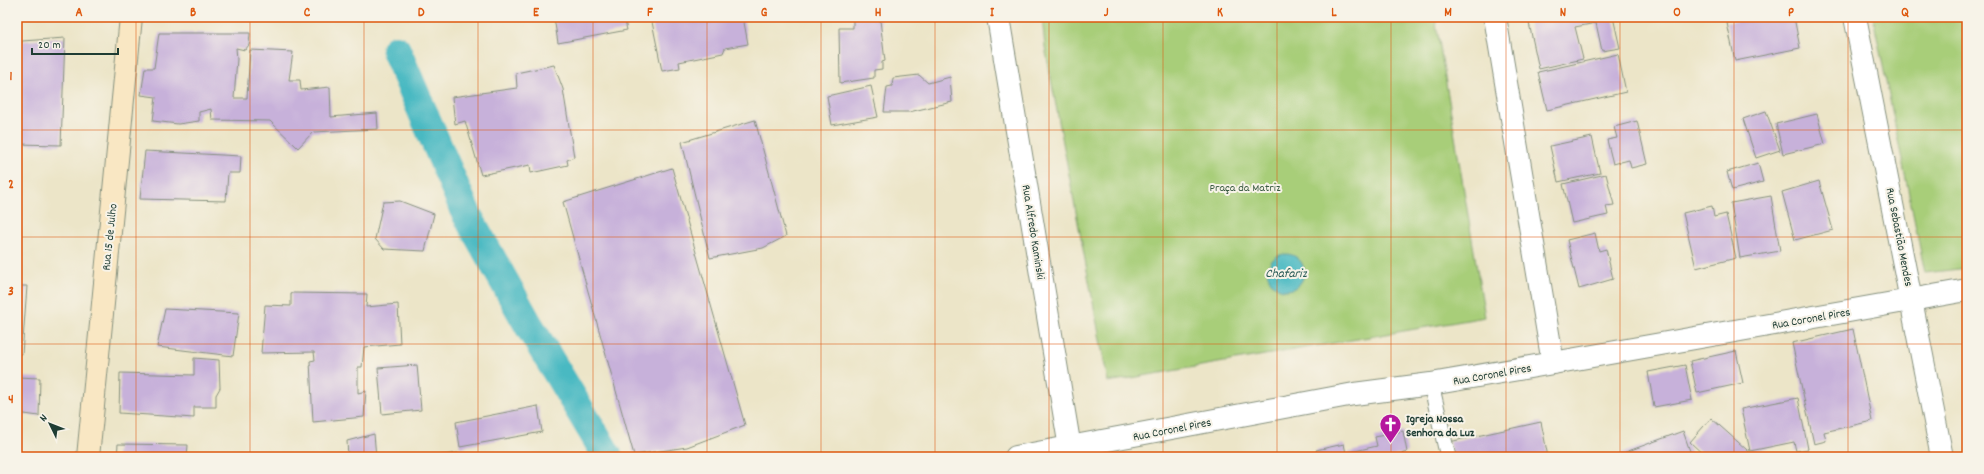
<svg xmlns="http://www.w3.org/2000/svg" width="1984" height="474" viewBox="0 0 1984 474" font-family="Dekko,sans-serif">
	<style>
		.green { fill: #a8ce79; stroke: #648656 }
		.water { fill: #4ab9c2; stroke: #347b7b }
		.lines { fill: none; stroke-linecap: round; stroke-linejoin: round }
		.canal { stroke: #4ab9c2; stroke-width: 30 }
		.building { fill: #c7b1da }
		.service-casing { stroke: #86917e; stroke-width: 17 }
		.minor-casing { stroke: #86917e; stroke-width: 24 }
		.secondary-casing { stroke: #86917e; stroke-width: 24 }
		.service { stroke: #fff; stroke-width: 15 }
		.minor { stroke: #fff; stroke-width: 22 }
		.secondary { stroke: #f9e7c3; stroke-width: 22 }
		.grid { fill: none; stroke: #de580e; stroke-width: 1; stroke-opacity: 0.55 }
		.labels { text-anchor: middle; stroke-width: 4; stroke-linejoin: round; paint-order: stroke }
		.park-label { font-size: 12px; fill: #3a5a42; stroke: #f7f3e8 }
		.street-label { font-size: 12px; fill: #1f3d34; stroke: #f7f3e8 }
		.poi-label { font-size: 12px; font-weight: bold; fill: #1f3d34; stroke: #f7f3e8; text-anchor: start }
		.water-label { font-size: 13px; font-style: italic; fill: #2a5c58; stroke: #f7f3e8 }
		.neatline { fill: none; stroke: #de580e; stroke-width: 1.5 }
		.grid-label { font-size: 13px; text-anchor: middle; font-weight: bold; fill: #de580e }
	</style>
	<rect width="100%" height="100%" fill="#f7f3e8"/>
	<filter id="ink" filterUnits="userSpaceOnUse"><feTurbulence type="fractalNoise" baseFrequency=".025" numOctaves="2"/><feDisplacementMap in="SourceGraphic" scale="8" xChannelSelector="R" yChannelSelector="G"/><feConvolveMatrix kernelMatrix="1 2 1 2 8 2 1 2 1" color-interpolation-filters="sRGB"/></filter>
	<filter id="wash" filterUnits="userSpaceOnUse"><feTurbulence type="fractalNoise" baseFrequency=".012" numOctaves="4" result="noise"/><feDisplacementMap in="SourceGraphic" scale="16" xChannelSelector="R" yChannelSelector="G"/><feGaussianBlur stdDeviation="0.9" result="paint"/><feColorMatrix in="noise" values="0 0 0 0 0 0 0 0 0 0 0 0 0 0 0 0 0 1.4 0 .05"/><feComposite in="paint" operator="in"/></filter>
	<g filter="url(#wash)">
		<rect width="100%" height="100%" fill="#ece5c8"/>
		<!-- green -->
		<g class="green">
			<path d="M1042 17H1435L1485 317 1108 382 1045 47Z"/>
			<path d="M1873 17H1967V268L1925 273Z"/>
		</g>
		<!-- water -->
		<circle class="water" cx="1286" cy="272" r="18"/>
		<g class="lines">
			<!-- canal -->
			<path class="canal" d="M396 50 467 215 528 324 608 457"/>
		</g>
		<g id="blocks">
			<!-- building -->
			<g class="building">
				<path d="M554 17H624L627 30 558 43Z"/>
				<path d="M651 17H743L748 44 725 48 723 53 679 62 680 68 662 71Z"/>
				<path d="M860 17H876L880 20 885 61 882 62V69L874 70V78L840 83 839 28H853V18Z"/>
				<path d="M1557 17H1613L1620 48 1602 51 1596 23 1575 27 1583 59 1539 69 1529 23Z"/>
				<path d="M1756 17H1794L1800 48 1735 61 1727 23Z"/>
				<path d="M159 33H250L249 45 245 50 236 48 237 59 234 98H247L250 50 293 52 289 80H300L301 90 330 87 331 117 377 113 378 129 313 132 298 148 270 121 212 120 211 109 199 112V121L178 124 153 121 156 97 141 95 145 68H154Z"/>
				<path d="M65 38 61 145 17 144V45H21L22 41Z"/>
				<path d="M1618 54 1626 92 1547 110 1538 72Z"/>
				<path d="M554 65 563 89 574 157 567 160 568 165 531 173 530 165 481 175 465 121 455 124 452 97 517 88 516 73Z"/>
				<path d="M919 75 928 83 950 77 952 102 909 112H884L887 87 892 86 893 78Z"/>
				<path d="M871 86 878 117 832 125 827 96Z"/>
				<path d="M1766 111 1780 150 1756 158 1743 119Z"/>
				<path d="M1817 114 1825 144 1783 154 1776 124Z"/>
				<path d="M755 120 786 236 763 248 710 258 682 142Z"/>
				<path d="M1637 121 1647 164 1631 168 1629 160 1613 164 1607 140 1617 138 1614 127Z"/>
				<path d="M1592 137 1600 173 1558 182 1550 146Z"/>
				<path d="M145 151 241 156 240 173H228L226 201 140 199Z"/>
				<path d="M1758 163 1763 182 1732 190 1727 172Z"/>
				<path d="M672 168 745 425 687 447 634 455 563 202Z"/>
				<path d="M1606 174 1614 205 1606 206 1608 215 1572 223 1563 184Z"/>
				<path d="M1819 181 1833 230 1795 240 1782 192Z"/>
				<path d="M1771 196 1780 251 1740 258 1731 203Z"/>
				<path d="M400 201 434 214 425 251 384 249 375 239 383 202Z"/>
				<path d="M1712 206 1714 217 1726 214 1736 258 1696 268 1683 213Z"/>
				<path d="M1595 233 1599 251 1606 249 1613 279 1579 289 1567 240Z"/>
				<path d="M17 286H27L22 354H17Z"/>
				<path d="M291 293 367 294 366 307 398 304 400 344 364 347 362 367H358V393L366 391 364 417 313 422 310 361 315 360 314 352 261 353 265 305 291 306Z"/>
				<path d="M165 309 239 313 233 356 157 347Z"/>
				<path d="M1853 329 1872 421 1824 432 1826 441 1814 444 1792 343Z"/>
				<path d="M1736 351 1743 383 1697 393 1690 361Z"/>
				<path d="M194 358 219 360 220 388 216 395V407H194V418L119 413 120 373 194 375Z"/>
				<path d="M417 365 421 410 382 414 378 368Z"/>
				<path d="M1685 365 1692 400 1654 407 1648 372Z"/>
				<path d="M17 377 40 378 39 416 17 413Z"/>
				<path d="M1798 398 1808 449 1796 451 1794 442 1750 451 1741 409Z"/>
				<path d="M538 406 542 432 460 447 456 422Z"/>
				<path d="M1711 418 1755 457H1706L1690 442Z"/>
				<path d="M1541 422 1548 457H1452L1449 442Z"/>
				<path d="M1403 431 1407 452 1391 457H1318L1316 450 1344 444 1346 453 1377 446 1375 437Z"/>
				<path d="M1683 431 1692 457H1612Z"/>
				<path d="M374 434 376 457H348L347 441Z"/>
				<path d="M118 444 188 445 187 457H117Z"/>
				<path d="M458 453V457H436V456Z"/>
			</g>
		</g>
	</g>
	<g filter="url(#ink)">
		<use href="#blocks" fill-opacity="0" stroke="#86917e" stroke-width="1"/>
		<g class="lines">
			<defs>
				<path id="service" d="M1431 384 1448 457"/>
				<g id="minor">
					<path d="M998 17 1070 448"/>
					<path d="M1495 17 1553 363"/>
					<path d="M1855 17 1942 457"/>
					<path d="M1016 457 1354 394 1431 384 1553 363 1967 290"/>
				</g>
				<path id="secondary" d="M88 457 131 17"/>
			</defs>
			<!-- service casing -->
			<use href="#service" class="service-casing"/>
			<!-- minor casing -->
			<use href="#minor" class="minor-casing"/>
			<!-- secondary casing -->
			<use href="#secondary" class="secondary-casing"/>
			<!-- service -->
			<use href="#service" class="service"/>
			<!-- minor -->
			<use href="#minor" class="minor"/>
			<!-- secondary -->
			<use href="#secondary" class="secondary"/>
		</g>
	</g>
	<!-- grid -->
	<path class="grid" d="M136 17V457M250 17V457M364 17V457M478 17V457M593 17V457M707 17V457M821 17V457M935 17V457M1049 17V457M1163 17V457M1277 17V457M1391 17V457M1506 17V457M1620 17V457M1734 17V457M1848 17V457M17 130H1967M17 237H1967M17 344H1967"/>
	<!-- icons -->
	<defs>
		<symbol id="church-pin" viewBox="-11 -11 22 30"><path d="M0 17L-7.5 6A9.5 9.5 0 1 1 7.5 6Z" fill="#b5179e" stroke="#f7f3e8"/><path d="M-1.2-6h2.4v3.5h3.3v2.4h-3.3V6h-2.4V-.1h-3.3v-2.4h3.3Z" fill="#fff"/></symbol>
	</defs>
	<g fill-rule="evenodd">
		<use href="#church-pin" x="1378" y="412" width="25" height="34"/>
	</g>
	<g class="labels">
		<!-- park labels -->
		<g class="park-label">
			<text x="1245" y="191">Praça da Matriz</text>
		</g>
		<!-- street labels -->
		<g class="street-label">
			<text transform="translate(1034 232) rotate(81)" y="4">Rua Alfredo Kaminski</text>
			<text transform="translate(109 237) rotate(-84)" y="4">Rua 15 de Julho</text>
			<text transform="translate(1900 237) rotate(79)" y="4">Rua Sebastião Mendes</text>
			<text transform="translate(1811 318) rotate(-10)" y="4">Rua Coronel Pires</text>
			<text transform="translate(1492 374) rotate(-10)" y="4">Rua Coronel Pires</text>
			<text transform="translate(1172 429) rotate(-11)" y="4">Rua Coronel Pires</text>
		</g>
		<!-- poi labels -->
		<g class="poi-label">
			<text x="1406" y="422">Igreja Nossa<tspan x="1406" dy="14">Senhora da Luz</tspan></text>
		</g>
		<!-- water labels -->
		<g class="water-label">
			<text x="1286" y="277">Chafariz</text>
		</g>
	</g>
	<!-- margin -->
	<rect width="1984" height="474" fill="none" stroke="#f7f3e8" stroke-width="44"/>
	<!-- north arrow -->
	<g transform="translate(50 424) rotate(313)" stroke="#f7f3e8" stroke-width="3" paint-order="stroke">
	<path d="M0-3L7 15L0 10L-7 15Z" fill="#1f3d34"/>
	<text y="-6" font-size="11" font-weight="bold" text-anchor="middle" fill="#1f3d34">N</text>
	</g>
	<!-- scale -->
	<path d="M32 48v6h86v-6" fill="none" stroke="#1f3d34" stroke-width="2"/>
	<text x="38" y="48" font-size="12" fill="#1f3d34" stroke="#f7f3e8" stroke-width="3" paint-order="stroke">20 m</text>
	<rect x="22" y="22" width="1940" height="430" class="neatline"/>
	<g class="grid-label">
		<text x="79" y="16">A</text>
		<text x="193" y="16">B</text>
		<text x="307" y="16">C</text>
		<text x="421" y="16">D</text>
		<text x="536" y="16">E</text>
		<text x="650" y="16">F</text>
		<text x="764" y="16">G</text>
		<text x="878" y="16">H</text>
		<text x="992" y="16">I</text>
		<text x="1106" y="16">J</text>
		<text x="1220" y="16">K</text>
		<text x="1334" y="16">L</text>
		<text x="1448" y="16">M</text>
		<text x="1563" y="16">N</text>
		<text x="1677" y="16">O</text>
		<text x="1791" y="16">P</text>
		<text x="1905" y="16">Q</text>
		<text x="11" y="80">1</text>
		<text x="11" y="188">2</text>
		<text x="11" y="295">3</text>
		<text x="11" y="403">4</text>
	</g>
</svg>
